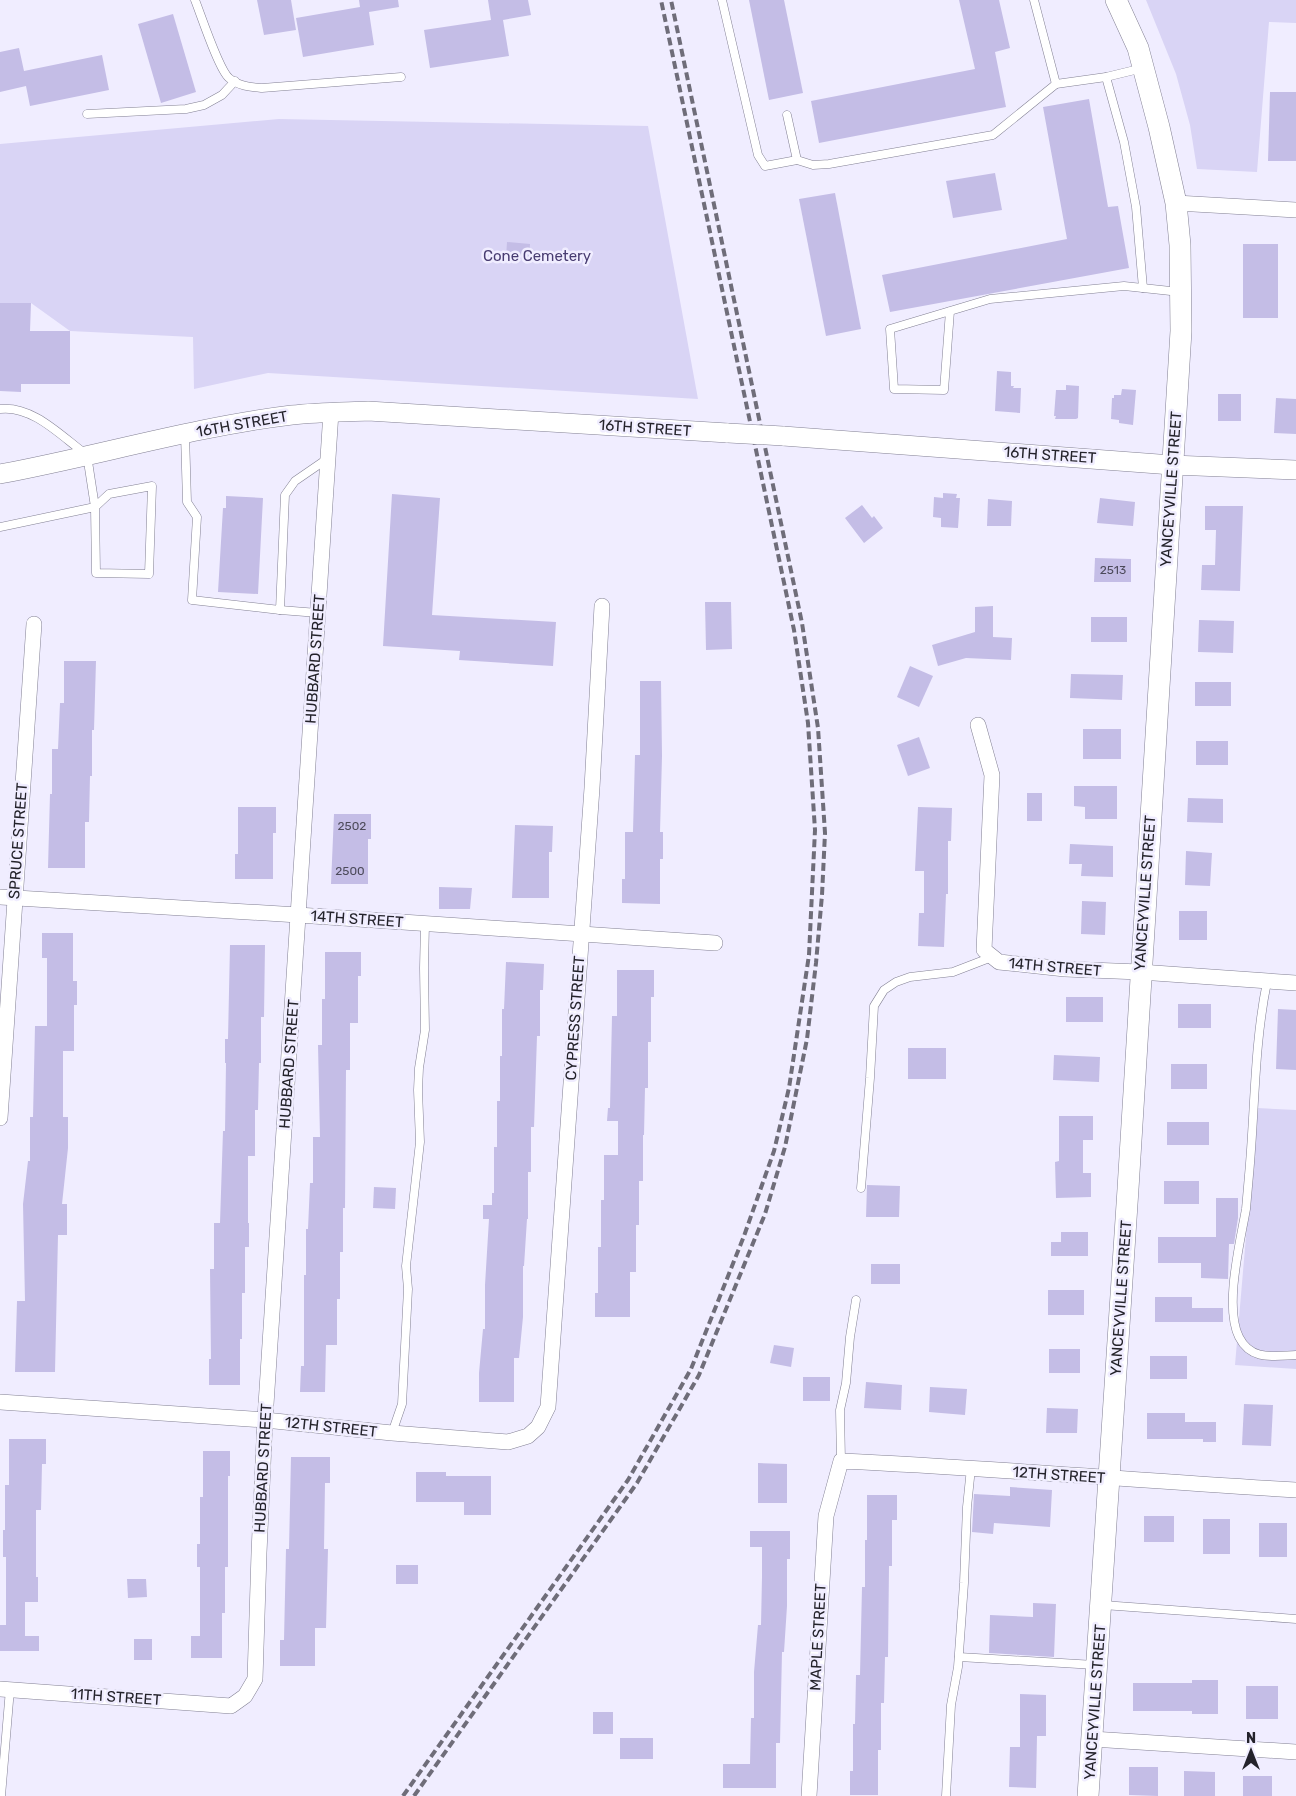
<svg xmlns="http://www.w3.org/2000/svg" width="1296" height="1796" viewBox="0 0 1296 1796" font-family="Rubik,sans-serif">
	<style>
		.green { fill: #d9d4f5 }
		.building { fill: #c4bde6 }
		.lines { fill: none; stroke-linecap: round; stroke-linejoin: round }
		.service-casing { stroke: #838194; stroke-width: 9 }
		.minor-casing { stroke: #838194; stroke-width: 16 }
		.tertiary-casing { stroke: #838194; stroke-width: 20 }
		.secondary-casing { stroke: #838194; stroke-width: 22 }
		.service { stroke: #fff; stroke-width: 8 }
		.minor { stroke: #fff; stroke-width: 15 }
		.tertiary { stroke: #fff; stroke-width: 19 }
		.secondary { stroke: #fff; stroke-width: 21 }
		.rail { stroke: #6f6d79; stroke-width: 4; stroke-dasharray: 8 4; stroke-linecap: butt }
		.tertiary-bridge-casing { stroke: #838194; stroke-width: 20; stroke-linecap: butt }
		.tertiary-bridge { stroke: #fff; stroke-width: 19 }
		.labels { text-anchor: middle; stroke-width: 5; stroke-linejoin: round; paint-order: stroke }
		.number-label { font-size: 12px; fill: #4c4a5a }
		.park-label { font-size: 15px; fill: #483c71; stroke: #f0edff }
		.street-label { font-size: 15px; fill: #24232b; stroke: #f0edff }
	</style>
	<rect width="100%" height="100%" fill="#f0edff"/>
	<!-- green -->
	<g class="green">
		<path d="M1146 0H1296V23L1269 22 1257 172 1197 169 1190 125 1176 74Z"/>
		<path d="M279 119 648 126 698 399 268 373 194 389 193 337 70 331 31 303H0V144Z"/>
		<path d="M1257 1108 1296 1110V1369L1235 1365Z"/>
	</g>
	<!-- building -->
	<g class="building">
		<path d="M257 0H291L296 30 264 35Z"/>
		<path d="M359 0H398L399 7 369 12 374 45 303 57 296 18 360 7Z"/>
		<path d="M488 0H528L531 15 503 20 509 56 430 68 424 30 491 20Z"/>
		<path d="M749 0H784L803 93 769 100Z"/>
		<path d="M959 0H999L1010 48 995 52 1006 107 819 143 811 101 975 69Z"/>
		<path d="M173 14 196 92 161 103 138 24Z"/>
		<path d="M19 48 24 71 102 55 109 90 30 106 26 86 0 92V52Z"/>
		<path d="M1270 92H1296V161H1268Z"/>
		<path d="M1089 99 1108 207 1118 206 1129 268 890 312 882 275 1067 239 1043 107Z"/>
		<path d="M995 173 1002 210 953 218 946 181Z"/>
		<path d="M835 193 861 329 826 336 799 199Z"/>
		<path d="M507 242 530 244 529 260 506 258Z"/>
		<rect x="1243" y="244" width="35" height="74"/>
		<path d="M0 303H31L30 331H70V384H21V392L0 391Z"/>
		<path d="M997 371 1011 372V386H1014L1013 388H1021L1020 413 995 411Z"/>
		<path d="M1066 385 1079 386 1078 418 1076 419H1055L1056 416H1054L1056 390H1066Z"/>
		<path d="M1122 389 1136 390 1133 425 1119 423V420L1111 419 1112 398H1114V395H1121Z"/>
		<rect x="1218" y="394" width="23" height="27"/>
		<path d="M1276 398 1296 399V434L1274 433Z"/>
		<path d="M943 493 957 494 956 498H960L958 528 941 527V518L933 517 934 497 943 498Z"/>
		<path d="M392 494 440 498 432 615 556 622 553 666 459 660 460 651 383 646Z"/>
		<path d="M226 496 263 498 258 594 218 592 223 508H226Z"/>
		<path d="M1100 498 1135 502 1133 526 1097 523Z"/>
		<path d="M988 499 1012 501 1011 526H987Z"/>
		<path d="M862 505 872 518 874 516 883 528 864 543 845 518Z"/>
		<path d="M1205 506H1243L1240 591 1201 590 1202 565H1215L1216 530H1205Z"/>
		<path d="M1095 558 1131 559V582H1094Z"/>
		<path d="M705 602H731L732 649 706 650Z"/>
		<path d="M993 606V637L1012 638 1011 660 966 658 938 666 932 645 975 632V607Z"/>
		<rect x="1091" y="617" width="36" height="25"/>
		<path d="M1199 620 1234 621 1233 653 1198 652Z"/>
		<path d="M64 661H96L94 730H92V776H90L89 822H85V868H48L50 794H52V749H58L60 703H64Z"/>
		<path d="M910 666 933 676 919 707 897 697Z"/>
		<path d="M1071 674 1123 675 1122 700 1070 698Z"/>
		<path d="M640 681H661L662 756 660 832H663V859H660V904L622 903V879H625V832H633L635 755H640Z"/>
		<rect x="1195" y="682" width="36" height="24"/>
		<rect x="1083" y="729" width="38" height="30"/>
		<path d="M919 737 930 768 908 776 897 745Z"/>
		<rect x="1196" y="741" width="32" height="24"/>
		<path d="M1074 786H1117V819H1085V807L1074 806Z"/>
		<rect x="1027" y="793" width="15" height="28"/>
		<path d="M1188 798 1223 799V823L1187 822Z"/>
		<path d="M238 807H276V833H273V879H235V854H238Z"/>
		<path d="M918 807 952 808 951 841H948V894H946L944 947 918 946 919 913H924V871H915Z"/>
		<path d="M334 814H371V839H368V884H331Z"/>
		<path d="M515 825 553 826 552 852H549V898H512Z"/>
		<path d="M1070 844 1113 846V877L1081 876 1082 864H1069Z"/>
		<path d="M1186 851 1212 853 1210 886 1185 885Z"/>
		<path d="M439 887 472 888 470 909H439Z"/>
		<path d="M1082 901 1106 902 1105 935 1081 934Z"/>
		<rect x="1179" y="911" width="28" height="29"/>
		<path d="M42 933H73V981H77V1005H74V1051H63V1117H68V1148L62 1204H67V1235H58L55 1372H15L17 1301H25L23 1204 28 1161H30V1117H33L35 1026H47V958H42Z"/>
		<path d="M230 945H265L264 1017H261V1063H259L258 1110H255V1156H248V1223H249V1247H245V1293H242V1339H240V1385H209V1359H211L210 1269H214V1223H220L223 1131H225L226 1063H225V1039H228Z"/>
		<path d="M325 952H361V976H358V1023H350V1070H346L345 1208H343V1252H340V1299H337V1345H326L325 1392H300L301 1366H304V1275H306V1229H308L310 1183H313V1137H320L318 1045H322V999H325Z"/>
		<path d="M506 962 544 964 543 990H540V1036H537L534 1127H531V1172H528V1219H527L524 1266H523V1317L519 1358H514V1402H479V1373L483 1329H485V1285L489 1219H483V1205H492V1193H494V1147H497V1101H500V1056H502V1009H504Z"/>
		<path d="M617 970H654V997H651V1042H648V1088H645L644 1135H643V1181H639V1225H636V1272H630V1317H595V1293H598V1247H601V1200H604V1155H618V1121H607L608 1108H610L612 1016H617Z"/>
		<rect x="1066" y="997" width="37" height="25"/>
		<rect x="1178" y="1004" width="33" height="24"/>
		<path d="M1278 1009 1296 1010V1070L1276 1069Z"/>
		<rect x="908" y="1048" width="38" height="31"/>
		<path d="M1054 1055 1100 1057 1099 1082 1053 1080Z"/>
		<rect x="1171" y="1064" width="36" height="25"/>
		<path d="M1059 1116H1093V1140H1083V1173H1091V1197L1056 1198 1055 1162 1059 1161Z"/>
		<rect x="1167" y="1122" width="42" height="23"/>
		<rect x="1164" y="1181" width="35" height="23"/>
		<path d="M867 1185 900 1186 899 1217H866Z"/>
		<path d="M374 1187 396 1188 395 1209 373 1208Z"/>
		<path d="M1216 1198H1238V1218L1234 1244H1229L1228 1279 1201 1278V1263H1158V1237H1216Z"/>
		<path d="M1061 1232H1088V1256H1051V1242H1061Z"/>
		<rect x="871" y="1264" width="29" height="20"/>
		<rect x="1048" y="1290" width="36" height="25"/>
		<path d="M1155 1297H1192V1308H1223V1322H1155Z"/>
		<path d="M774 1345 794 1348 791 1367 770 1363Z"/>
		<rect x="1049" y="1349" width="31" height="24"/>
		<rect x="1150" y="1356" width="37" height="23"/>
		<rect x="803" y="1377" width="27" height="24"/>
		<path d="M866 1382 902 1385 901 1410 864 1408Z"/>
		<path d="M930 1387 967 1389 965 1415 929 1412Z"/>
		<path d="M1244 1404 1273 1405 1271 1446 1242 1445Z"/>
		<path d="M1047 1408 1078 1409 1077 1433H1046Z"/>
		<path d="M1147 1413H1185V1422H1216V1442H1203V1439H1147Z"/>
		<path d="M9 1439H46V1464H42L41 1510H36V1577H38V1602H25V1636H39V1651H0V1625H6V1557H3V1530H5V1485H9Z"/>
		<path d="M203 1451H230V1476H228V1567H225V1613H222V1658H191V1636H200V1567H197V1544H200V1497H203Z"/>
		<path d="M291 1457H330V1483H325L324 1549H328L326 1628H315V1666H280V1640H284L286 1549H289Z"/>
		<path d="M758 1463 787 1464V1503H758Z"/>
		<path d="M416 1472H446V1476H491V1515H464V1502H416Z"/>
		<path d="M1010 1487 1052 1490 1050 1527 994 1523 993 1534 972 1532 974 1494 1010 1496Z"/>
		<path d="M867 1495H897V1520H892V1566H889L888 1657H885L884 1703H881V1750H878V1795H850V1771H853V1724H855L856 1675H860L862 1587H865V1540H867Z"/>
		<rect x="1144" y="1516" width="30" height="26"/>
		<rect x="1203" y="1519" width="27" height="35"/>
		<rect x="1259" y="1523" width="28" height="34"/>
		<path d="M750 1531H790V1559H787V1606L784 1652H782L780 1743H776V1788H723V1764H750L751 1718H754V1672L758 1625H761L762 1577V1547H750Z"/>
		<rect x="396" y="1565" width="22" height="19"/>
		<path d="M127 1579H146L147 1597 128 1598Z"/>
		<path d="M1033 1603 1056 1604 1054 1657 989 1653 990 1615 1033 1617Z"/>
		<rect x="134" y="1639" width="18" height="21"/>
		<path d="M1192 1680H1218V1714H1192V1711H1133V1683H1192Z"/>
		<rect x="1246" y="1686" width="32" height="33"/>
		<path d="M1020 1694 1046 1695V1736H1037L1036 1788 1009 1787 1010 1747H1020Z"/>
		<rect x="593" y="1712" width="20" height="22"/>
		<rect x="620" y="1738" width="33" height="21"/>
		<path d="M1129 1767H1158V1796L1129 1795Z"/>
		<path d="M1184 1771 1215 1772V1796H1184Z"/>
		<rect x="1243" y="1776" width="29" height="20"/>
	</g>
	<g class="lines">
		<defs>
			<g id="service">
				<path d="M195 0C201 15 219 70 229 78 238 86 251 87 262 88L401 77"/>
				<path d="M722 0 758 155 765 166 797 160"/>
				<path d="M1034 0 1056 84 1106 77 1143 68"/>
				<path d="M1106 77 1124 142 1136 207 1143 288"/>
				<path d="M87 114 186 109 204 105 222 95 235 81"/>
				<path d="M787 115 797 160 813 165 829 164 993 135 1056 84"/>
				<path d="M950 311 944 390 894 389 890 329 990 299 1124 286 1180 292"/>
				<path d="M0 409C33 405 62 437 87 455L95 507 96 573 149 574 152 486 109 494 95 507 0 527"/>
				<path d="M185 434 187 502 197 517 192 600 280 610 285 495 295 481 327 459"/>
				<path d="M280 610 318 613"/>
				<path d="M1267 982C1254 1045 1255 1111 1249 1175 1248 1186 1247 1198 1246 1209 1240 1243 1224 1307 1239 1337 1251 1361 1273 1356 1296 1355"/>
				<path d="M861 1188 870 1078 874 1006 884 990 896 982 910 977 953 972 992 957"/>
				<path d="M392 1433 402 1404 408 1289 406 1266 420 1142 418 1090 419 1068 425 1030 424 968 425 923"/>
				<path d="M841 1461 840 1410 846 1383 850 1337 856 1300"/>
				<path d="M1103 1605 1296 1619"/>
				<path d="M959 1657 1095 1665"/>
				<path d="M1 1796 10 1689"/>
				<path d="M946 1796 951 1705 958 1667 964 1583 967 1507 971 1468"/>
			</g>
			<g id="minor">
				<path d="M1176 203 1296 210"/>
				<path d="M978 725 992 775 984 950 999 962 1065 969 1140 972 1296 983"/>
				<path d="M0 897 298 915 715 943"/>
				<path d="M0 1118 34 624"/>
				<path d="M0 1402 265 1420 392 1433 508 1442 528 1436 538 1427 548 1407 592 788 602 606"/>
				<path d="M0 1689 231 1706 245 1696 255 1679 259 1553 265 1420 331 412"/>
				<path d="M1092 1739 1296 1752"/>
				<path d="M809 1796 826 1516 841 1461C993 1468 1144 1481 1296 1490"/>
			</g>
			<g id="tertiary">
				<path d="M783 436 1172 465 1296 470"/>
				<path d="M0 474C97 456 193 427 292 415 317 412 343 412 368 411L728 433"/>
			</g>
			<path id="secondary" d="M1088 1796 1128 1189 1181 331 1180 245 1176 203 1159 127 1138 48 1116 0"/>
		</defs>
		<!-- service casing -->
		<use href="#service" class="service-casing"/>
		<!-- minor casing -->
		<use href="#minor" class="minor-casing"/>
		<!-- tertiary casing -->
		<use href="#tertiary" class="tertiary-casing"/>
		<!-- secondary casing -->
		<use href="#secondary" class="secondary-casing"/>
		<!-- service -->
		<use href="#service" class="service"/>
		<!-- minor -->
		<use href="#minor" class="minor"/>
		<!-- tertiary -->
		<use href="#tertiary" class="tertiary"/>
		<!-- secondary -->
		<use href="#secondary" class="secondary"/>
		<!-- rail -->
		<g class="rail">
			<path d="M403 1796 628 1480 691 1369 744 1236 774 1151 789 1088 809 955 815 830 808 723 794 630 661 0"/>
			<path d="M414 1796 637 1483 699 1375 765 1214 785 1147 807 1039 816 963 822 895 825 833 818 728 802 623 671 0"/>
		</g>
		<defs>
			<path id="tertiary-bridge" d="M728 433 783 436"/>
		</defs>
		<!-- tertiary-bridge casing -->
		<use href="#tertiary-bridge" class="tertiary-bridge-casing"/>
		<!-- tertiary-bridge -->
		<use href="#tertiary-bridge" class="tertiary-bridge"/>
	</g>
	<g class="labels">
		<!-- number labels -->
		<g class="number-label">
			<text x="1113" y="574">2513</text>
			<text x="352" y="830">2502</text>
			<text x="350" y="875">2500</text>
		</g>
		<!-- park labels -->
		<g class="park-label">
			<text x="537" y="261">Cone Cemetery</text>
		</g>
		<!-- street labels -->
		<g class="street-label">
			<text transform="translate(242 424) rotate(-10)" y="5">16TH STREET</text>
			<text transform="translate(645 428) rotate(4)" y="5">16TH STREET</text>
			<text transform="translate(1050 455) rotate(4)" y="5">16TH STREET</text>
			<text transform="translate(1171 489) rotate(-86)" y="5">YANCEYVILLE STREET</text>
			<text transform="translate(315 659) rotate(-86)" y="5">HUBBARD STREET</text>
			<text transform="translate(18 841) rotate(-86)" y="5">SPRUCE STREET</text>
			<text transform="translate(1145 893) rotate(-86)" y="5">YANCEYVILLE STREET</text>
			<text transform="translate(357 919) rotate(4)" y="5">14TH STREET</text>
			<text transform="translate(1055 967) rotate(5)" y="5">14TH STREET</text>
			<text transform="translate(575 1018) rotate(-86)" y="5">CYPRESS STREET</text>
			<text transform="translate(289 1064) rotate(-86)" y="5">HUBBARD STREET</text>
			<text transform="translate(1121 1298) rotate(-86)" y="5">YANCEYVILLE STREET</text>
			<text transform="translate(331 1427) rotate(6)" y="5">12TH STREET</text>
			<text transform="translate(263 1468) rotate(-87)" y="5">HUBBARD STREET</text>
			<text transform="translate(1059 1475) rotate(4)" y="5">12TH STREET</text>
			<text transform="translate(818 1637) rotate(-87)" y="5">MAPLE STREET</text>
			<text transform="translate(116 1697) rotate(4)" y="5">11TH STREET</text>
			<text transform="translate(1095 1702) rotate(-86)" y="5">YANCEYVILLE STREET</text>
		</g>
	</g>
	<!-- north arrow -->
	<g transform="translate(1251 1751)" stroke="#f0edff" stroke-width="4" paint-order="stroke">
	<path d="M0-4L9 19L0 12L-9 19Z" fill="#24232b"/>
	<text y="-8" font-size="14" font-weight="bold" text-anchor="middle" fill="#24232b">N</text>
	</g>
</svg>
